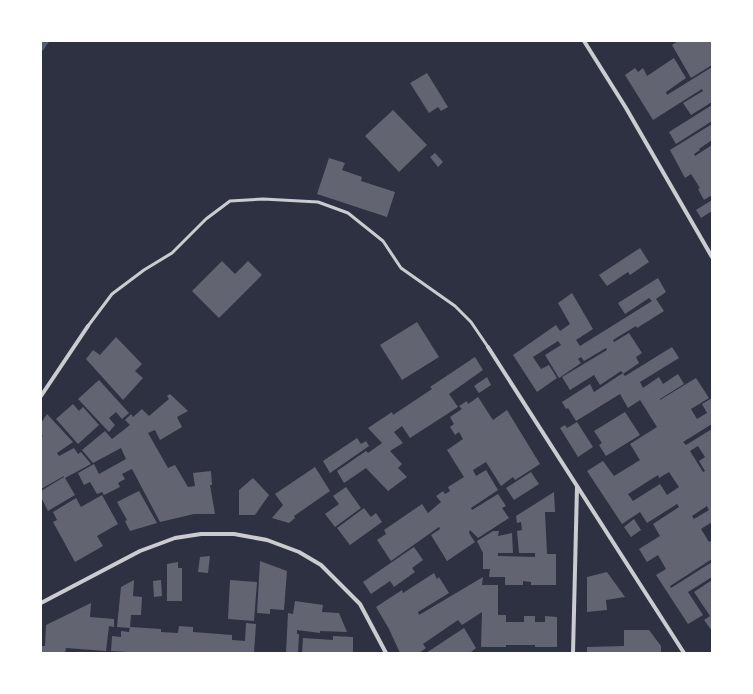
<svg xmlns="http://www.w3.org/2000/svg" width="753" height="694" viewBox="0 0 753 694" font-family="Lora,serif">
	<style>
		.lines { fill: none; stroke-linecap: round; stroke-linejoin: round }
		.stream { stroke: #4f5d75; stroke-width: 6 }
		.building { fill: #626471; fill-rule: evenodd }
		.service { stroke: #caccd0; stroke-width: 3 }
		.minor { stroke: #caccd0; stroke-width: 4 }
	</style>
	<rect width="100%" height="100%" fill="#2d3142"/>
	<g class="lines">
		<!-- stream -->
		<path class="stream" d="M41 48 46 41"/>
	</g>
	<!-- building -->
	<g class="building">
		<path d="M678 41H712V65L691 78 672 45Z"/>
		<path d="M674 58 686 78 666 92 667 95 712 67V102L691 115 683 103 703 91 702 89 653 120 625 75 635 68 638 72 643 68 647 76Z"/>
		<path d="M427 73 448 107 441 111 438 107 429 113 410 83Z"/>
		<path d="M712 105V121L676 144 669 132Z"/>
		<path d="M393 110 427 145 399 172 365 136Z"/>
		<path d="M712 124V140L699 149 700 150 694 154 695 156 712 145V195L704 200 698 189 700 188 691 174 685 178 670 150Z"/>
		<path d="M435 153 443 162 438 167 430 157Z"/>
		<path d="M329 158 345 163 342 170 362 177 361 181 395 192 387 217 317 194Z"/>
		<path d="M712 200V211L701 218 696 210Z"/>
		<path d="M640 248 649 262 630 275 628 272 607 286 599 275Z"/>
		<path d="M222 261 235 274 248 261 262 275 219 318 192 291Z"/>
		<path d="M658 278 666 292 656 299 664 311 637 328 636 326 613 340 614 342 629 333 642 353 636 357 639 363 623 374 625 376 672 347 679 358 640 382 643 388 659 377 663 384 678 374 684 384 660 399V400L696 378 709 398 691 409 697 419 707 413 702 404 712 398V424L683 442 686 445 712 429V522L701 529 709 542 712 540V559L670 586 671 588 712 562V577L688 592 703 615 688 624 656 575 666 569 658 555 647 562 639 549 660 536 653 524 679 507 677 504 647 523 640 512 622 524 587 471 603 461 614 476 640 460 630 444 657 427 640 400 628 408 620 394 576 421 568 408 566 409 562 402 590 384 594 392 623 373 621 371 600 385 594 375 570 390 562 377 607 350 606 348 584 361 581 357 578 359 581 363 559 378 545 355 561 345 558 341 533 357 541 369 549 365 557 378 537 392 513 355 556 325 560 331 570 324 558 303 572 293 593 329 576 340 580 346 652 301 649 298 625 314 618 303ZM698 446 705 457 699 461 705 471 703 472 690 451ZM669 472 679 487 667 495 660 484 633 501 628 494 658 475 659 478ZM707 506 709 510 694 519 692 516Z"/>
		<path d="M417 322 439 357 402 380 380 345Z"/>
		<path d="M116 337 142 364 135 371 143 378 123 400 86 359 93 350 100 355Z"/>
		<path d="M475 357 483 370 449 394 458 407 410 438 402 426 394 432 403 443 390 451 402 464 398 468 407 477 388 491 366 468 344 483 337 471 366 451 368 453 382 443 368 428 392 412 393 415 432 389 430 387Z"/>
		<path d="M487 377 491 385 479 393 474 386Z"/>
		<path d="M99 380 129 413 122 419 116 412 109 418 115 425 109 432 78 399Z"/>
		<path d="M170 394 188 411 177 417 182 427 160 440 155 430 148 433 168 468 175 465 188 487 195 486 193 473 211 471 212 485H210L215 514H194L160 522 132 469 122 474 125 479 118 483 120 487 104 495 102 492 97 494 90 482 84 485 78 473 94 464 99 474 126 459 121 448 93 463 82 450 105 431 112 439 130 425 125 420 131 414 133 417 142 409 149 416 169 399 167 396Z"/>
		<path d="M478 397 493 420 507 410 540 464 515 480 513 477 501 486 486 462 473 470 476 476 486 470 498 490 471 508 472 510 498 494 506 506 502 508 509 518 478 538 470 530 469 533 475 542 447 561 431 535 440 529 439 527 391 561 377 540 386 534 384 530 422 504 428 513 441 502 436 496 443 491 445 494 450 491 448 487 464 477 447 450 463 439 459 432 455 435 450 427 454 424 450 417 462 409 459 406 467 401 468 404Z"/>
		<path d="M73 404 79 411 83 407 99 425 78 444 56 419Z"/>
		<path d="M625 412 640 435 606 456 599 445 602 443 594 431Z"/>
		<path d="M47 414 73 442 57 453 59 456 74 448 78 454 81 452 91 464 65 478 75 495 48 511 41 497V491L64 477V476L41 489V438L43 436 41 434V423Z"/>
		<path d="M577 422 593 447 578 457 560 428 565 425 567 428Z"/>
		<path d="M357 438 361 444 366 441 369 446 330 473 323 461Z"/>
		<path d="M315 467 330 491 294 516 295 518 289 523 272 518 283 505 275 494Z"/>
		<path d="M531 472 539 484 514 500 506 488Z"/>
		<path d="M253 478 269 495 255 515H239V490Z"/>
		<path d="M346 487 361 508 335 527 325 514 339 504 333 496Z"/>
		<path d="M139 491 157 523 130 531 125 521 127 520 117 502Z"/>
		<path d="M554 492 555 512H545L547 554H556V585H531V582L523 581V585H505V577H489L490 569H483V553L477 541 493 531H499L498 536 512 533 513 553H498V556L535 557V553H519L517 531 522 530 521 522 517 523 516 516Z"/>
		<path d="M102 495 118 524 97 536 103 546 75 562 53 522 57 520 53 512 76 498 81 507Z"/>
		<path d="M364 508 371 517 376 513 382 522 350 545 337 528Z"/>
		<path d="M634 519 641 530 631 537 624 527Z"/>
		<path d="M414 547 423 560 412 568 415 572 394 587 390 581 371 594 363 582Z"/>
		<path d="M210 556 208 573 198 572 200 557Z"/>
		<path d="M260 561 287 571 284 610 270 609V614L257 613Z"/>
		<path d="M178 562V568H182V601H167V564Z"/>
		<path d="M607 572 625 597 606 600 607 610 587 612V577Z"/>
		<path d="M434 573 437 579 439 577 449 593 418 612 419 615 483 577 482 585H498V615H506V622H524V616H535V622H545V616L557 617V647H535V645H506V647H481L482 612 462 625 458 620 423 644 426 648 419 653H400L389 629 376 607 402 590 403 593Z"/>
		<path d="M134 580 133 596 142 597 141 615H131L130 628 117 627 121 587Z"/>
		<path d="M161 580 162 596 154 597 153 581Z"/>
		<path d="M230 580 257 582 254 621 228 619Z"/>
		<path d="M712 580V631L704 620 710 616 694 592Z"/>
		<path d="M295 601 323 605 322 612 339 613 347 632 320 631V633L297 630V634H299L298 653H286L288 613 293 614Z"/>
		<path d="M91 603 90 617 114 619V627L109 626 106 651 66 648 65 653H41V646H45L46 625Z"/>
		<path d="M246 623 256 624 254 653H128V652L111 651 112 636 121 637V631L129 632 130 627 161 629V632L178 633 179 626 193 627V632L232 635V640L245 641Z"/>
		<path d="M464 628 476 648 470 653H426Z"/>
		<path d="M624 630H649L661 646V653H587V647L624 646Z"/>
		<path d="M333 636 353 637V653H302L303 638 333 640Z"/>
	</g>
	<g class="lines">
		<!-- service -->
		<path class="service" d="M88 326 112 294 144 270 172 253 206 219 230 201 263 199 318 202 348 213 383 241 401 268 455 306 471 322 488 347"/>
		<!-- minor -->
		<g class="minor">
			<path d="M584 41 626 108 712 257"/>
			<path d="M488 347 684 653"/>
			<path d="M41 396 88 326"/>
			<path d="M41 603 140 551 175 538 201 534H234L267 540 299 552 321 565 360 604 386 653"/>
			<path d="M573 653 577 487"/>
		</g>
	</g>
	<!-- border -->
	<rect width="753" height="694" fill="none" stroke="#ffffff" stroke-width="84"/>
</svg>
